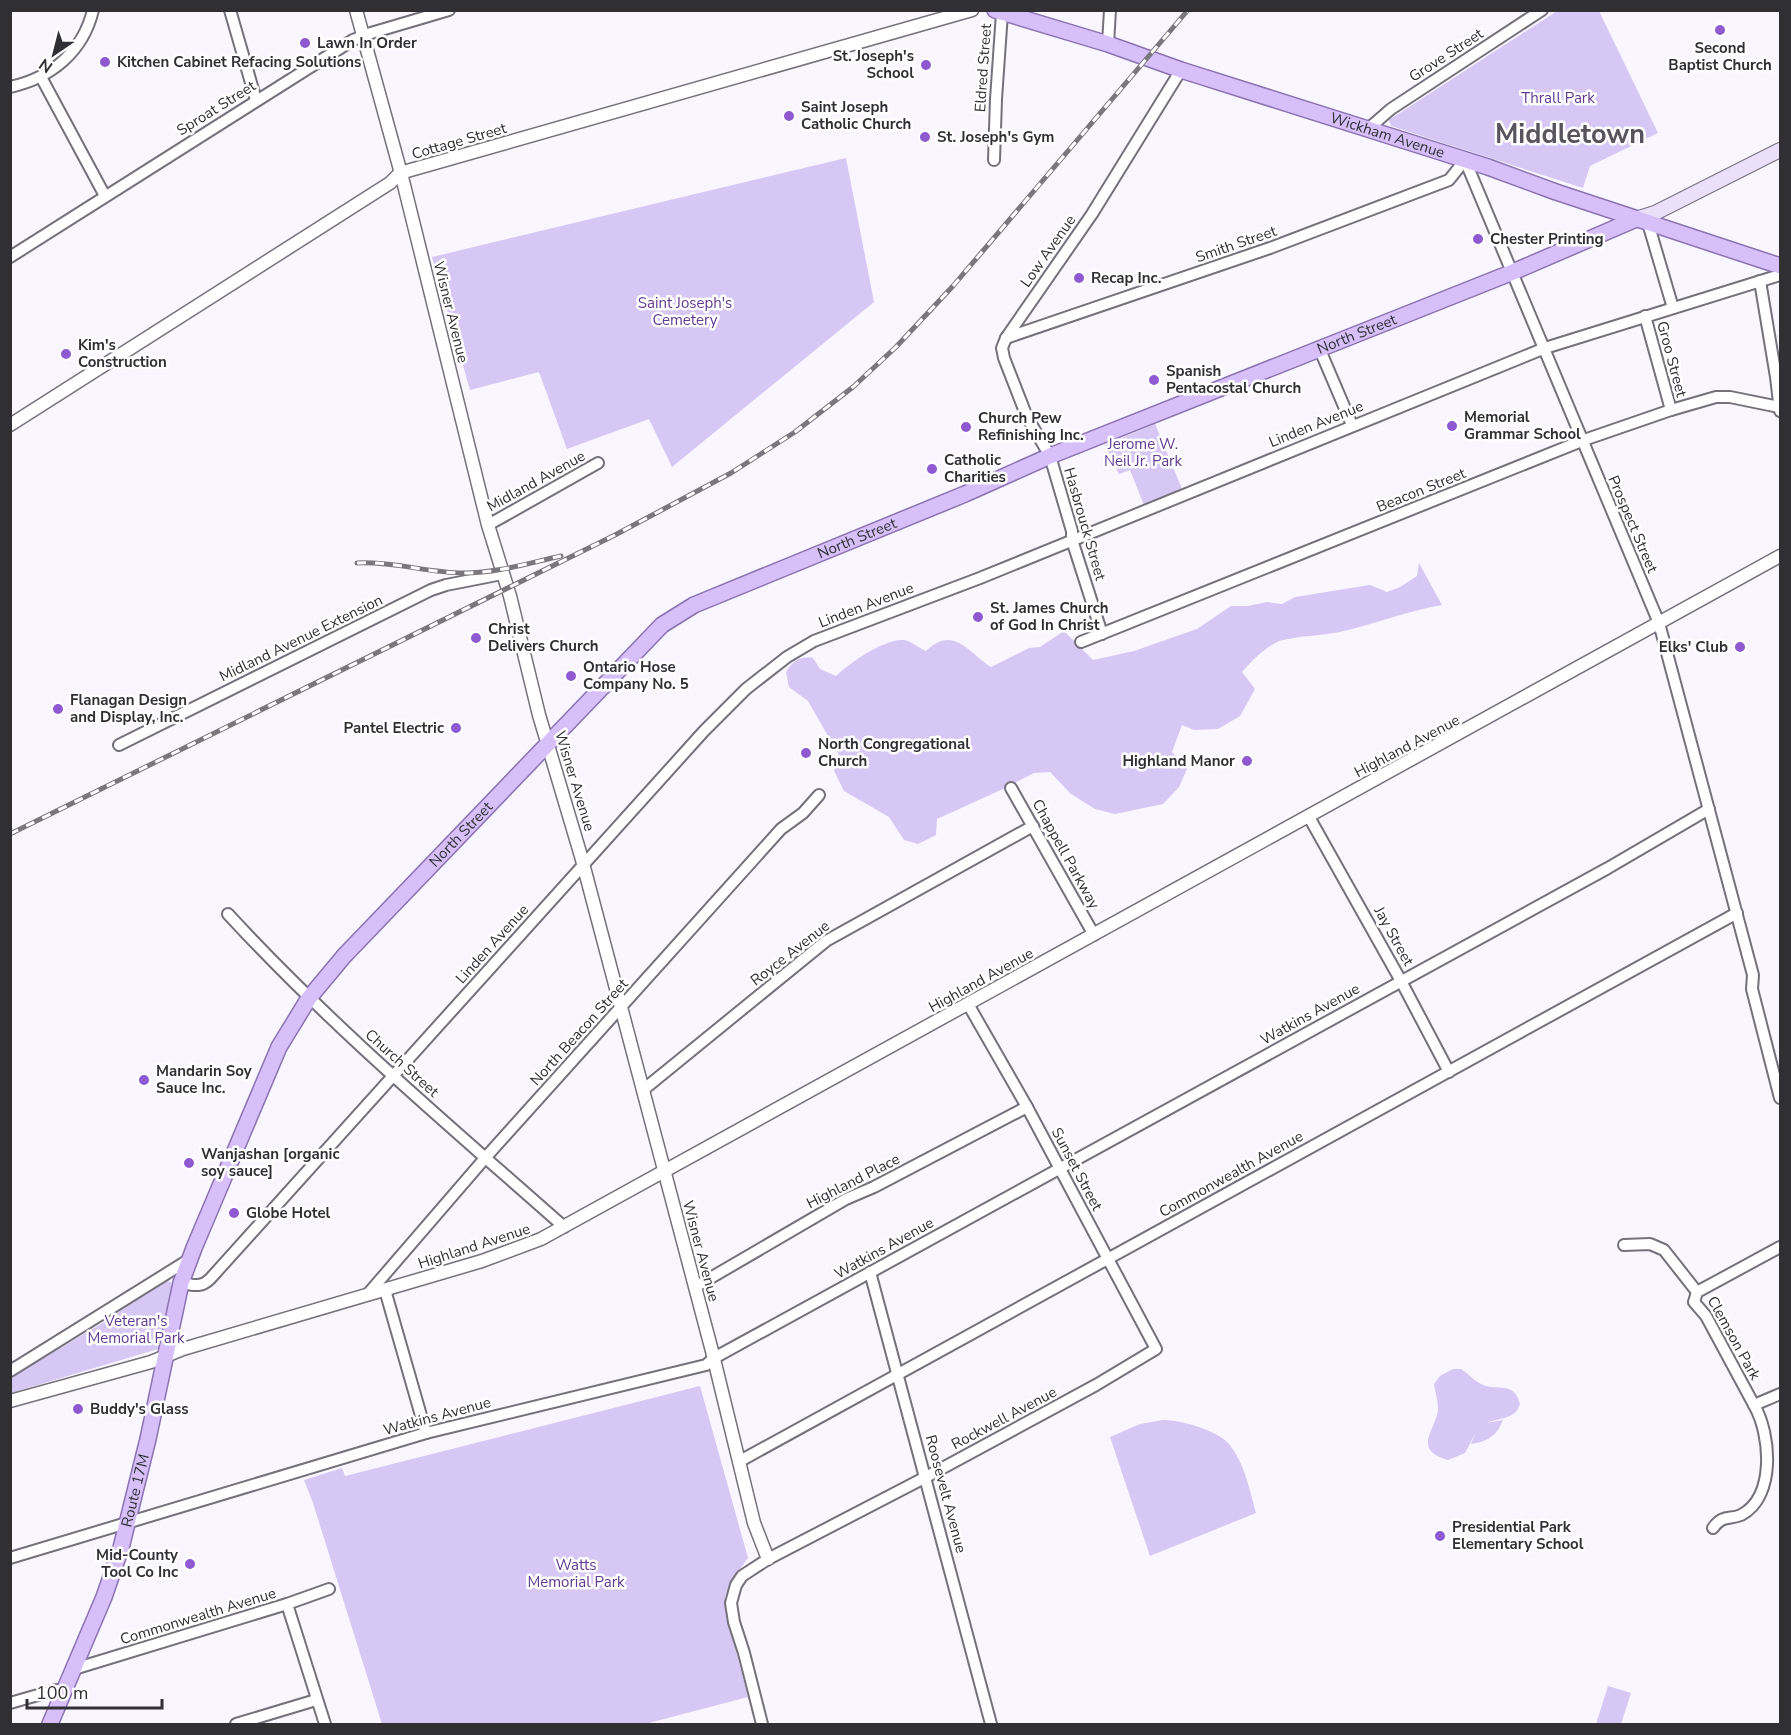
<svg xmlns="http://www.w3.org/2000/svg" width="1791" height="1735" viewBox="0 0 1791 1735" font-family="'Nunito Sans',sans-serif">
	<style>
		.green { fill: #d7c7f5 }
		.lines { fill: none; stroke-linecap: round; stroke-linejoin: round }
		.minor-casing { stroke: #75717b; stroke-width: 14 }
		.tertiary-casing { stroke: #75717b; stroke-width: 15 }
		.secondary-casing { stroke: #75717b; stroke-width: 16 }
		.primary-casing { stroke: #8b72b1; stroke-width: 18 }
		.minor { stroke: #fff; stroke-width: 10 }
		.tertiary { stroke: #fff; stroke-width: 12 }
		.secondary { stroke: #ebe0fc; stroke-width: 14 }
		.primary { stroke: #d7c0f9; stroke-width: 15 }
		.rail-casing { stroke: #79777d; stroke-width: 5 }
		.rail { stroke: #fff; stroke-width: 3; stroke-dasharray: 9; stroke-linecap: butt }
		.poi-dot { fill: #8e59d1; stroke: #fff; stroke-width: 2 }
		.labels { text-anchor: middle; stroke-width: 5; stroke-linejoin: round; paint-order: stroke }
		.poi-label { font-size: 15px; font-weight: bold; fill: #302f33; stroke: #fff; text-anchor: start }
		.street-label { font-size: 15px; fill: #302f33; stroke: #fff }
		.park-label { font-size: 15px; fill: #603a90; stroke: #fff }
		.town-label { font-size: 27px; font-weight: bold; fill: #57545d; stroke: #fff }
	</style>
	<rect width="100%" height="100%" fill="#f9f6ff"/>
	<!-- green -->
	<g class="green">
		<path d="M1599 11 1658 133 1590 166 1583 188 1391 126 1389 120 1557 11Z"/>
		<path d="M846 158 874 302 672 467 649 419 567 449 539 372 470 390 432 257Z"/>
		<path d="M1155 424 1182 489 1144 505 1130 470 1119 474 1105 445Z"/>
		<path d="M1419 563 1442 605C1407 611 1375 624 1340 632 1325 635 1288 637 1277 642 1262 650 1253 660 1242 672L1255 689 1240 716 1218 729 1194 730 1182 725 1172 752 1187 769 1179 787 1163 804 1115 814 1095 809 1071 794 1050 772 1034 773 1003 789 937 819 936 835 918 844 904 840 889 817 844 791 834 771 839 755 808 701 789 687 786 672C793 661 799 656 813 658L820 669 836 676C849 663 885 638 904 640 911 641 919 648 926 651 953 625 967 651 991 667L1029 648 1040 647 1064 631 1093 660 1134 651 1197 629 1231 606H1248L1267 602 1282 604 1295 597 1370 585 1387 592 1400 587 1417 576Z"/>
		<path d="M167 1281 171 1282 172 1288 158 1349 11 1393 10 1378 101 1324 159 1284Z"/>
		<path d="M1453 1369H1461C1468 1373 1473 1380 1481 1384 1497 1392 1514 1380 1520 1404 1515 1420 1500 1417 1487 1423L1503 1420C1496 1437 1488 1441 1471 1444L1475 1434 1465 1453 1448 1460C1410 1449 1438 1428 1438 1408 1438 1400 1435 1392 1434 1384L1440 1376Z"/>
		<path d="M700 1386 748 1558 737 1573 725 1596 726 1613 748 1697 645 1724H382L313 1503 304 1480 342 1468 345 1476Z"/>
		<path d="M1163 1420C1181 1420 1216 1430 1228 1443 1244 1461 1250 1491 1256 1513L1150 1556 1110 1437 1140 1424Z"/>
		<path d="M1608 1686 1631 1693 1621 1724H1596Z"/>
	</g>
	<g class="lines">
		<defs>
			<g id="minor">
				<path d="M230 10 256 100"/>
				<path d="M1108 44 1110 10"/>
				<path d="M41 77 105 196"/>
				<path d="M10 87C51 78 83 52 93 10"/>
				<path d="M1368 129 1391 109 1542 10"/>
				<path d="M994 160 996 99 1002 13"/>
				<path d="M1648 223 1673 308"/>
				<path d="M10 257 353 40 371 33 449 10"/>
				<path d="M1760 281 1776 377 1780 411"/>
				<path d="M1645 316 1671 410"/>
				<path d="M1006 338 1270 248 1449 180 1465 160 1659 623 1753 975 1752 989 1780 1098"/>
				<path d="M1320 350 1352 425"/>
				<path d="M488 525 598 463"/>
				<path d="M1102 634 1072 540V531L1050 456 1027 417 1004 358 1002 348 1006 338 1092 214 1181 70"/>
				<path d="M1081 642 1584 440 1671 410 1716 397H1730L1779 407"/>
				<path d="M119 745 431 590 446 585 502 574"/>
				<path d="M1011 788 1094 935"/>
				<path d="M1309 817 1401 981 1449 1072"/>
				<path d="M228 914C332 1027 450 1126 564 1227"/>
				<path d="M643 1090 826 941 1033 826"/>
				<path d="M1624 1245 1650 1244 1664 1250 1697 1292"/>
				<path d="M1780 1247 1697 1292 1694 1302 1706 1316 1754 1405 1780 1394"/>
				<path d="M870 1272 991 1724"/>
				<path d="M181 1283C193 1285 201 1288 210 1279L704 731 746 689 787 657 814 641 980 578 1545 348 1780 275"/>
				<path d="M695 1287 846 1199 874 1187 1027 1107"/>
				<path d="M385 1290 426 1433"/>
				<path d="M367 1295 486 1157 781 829 803 813 819 795"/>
				<path d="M10 1371 190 1259"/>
				<path d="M740 1461 1737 913"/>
				<path d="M1713 1528C1723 1514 1730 1520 1741 1515 1776 1497 1771 1434 1754 1405"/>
				<path d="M10 1558 426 1433 706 1365 714 1358 1608 868 1709 809"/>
				<path d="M287 1604 325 1724"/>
				<path d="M74 1669 287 1604 329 1589"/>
				<path d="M10 1703 52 1691 65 1689"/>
				<path d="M236 1724 316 1700"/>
				<path d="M762 1724 744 1653 734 1622 731 1603 736 1585 742 1576 768 1559 926 1477 1096 1385 1156 1349 1027 1107 968 1004"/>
			</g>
			<g id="tertiary">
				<path d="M356 10 402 177 488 525 510 596 539 715 581 856 712 1351 754 1523 768 1559"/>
				<path d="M10 425 390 183 400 173 972 10"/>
				<path d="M10 1401 151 1362 183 1349 482 1261 541 1239 1780 556"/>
			</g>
			<path id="secondary" d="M1636 219 1655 213 1780 150"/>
			<g id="primary">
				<path id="s1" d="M995 10 1108 44 1181 70 1488 167 1556 192 1780 266"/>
				<path id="s2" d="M50 1724 104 1597 121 1548 148 1439 181 1283 194 1248 279 1047 309 998 344 956 662 625 694 605 965 494 1050 456 1513 272 1636 219"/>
			</g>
		</defs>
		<!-- minor casing -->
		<use href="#minor" class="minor-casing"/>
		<!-- tertiary casing -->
		<use href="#tertiary" class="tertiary-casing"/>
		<!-- secondary casing -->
		<use href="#secondary" class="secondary-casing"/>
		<!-- primary casing -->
		<use href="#primary" class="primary-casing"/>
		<!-- minor -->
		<use href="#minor" class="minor"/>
		<!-- tertiary -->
		<use href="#tertiary" class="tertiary"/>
		<!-- secondary -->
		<use href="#secondary" class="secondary"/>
		<!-- primary -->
		<use href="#primary" class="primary"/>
		<defs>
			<g id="rail">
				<path d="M357 563C393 561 428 573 464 573 497 573 529 563 561 556"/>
				<path d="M10 834 615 535 731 473 795 432 853 387 896 347 953 286 1188 10"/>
			</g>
		</defs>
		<!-- rail casing -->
		<use href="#rail" class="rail-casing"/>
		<!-- rail -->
		<use href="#rail" class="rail"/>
	</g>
	<!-- markers -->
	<g class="poi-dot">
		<circle cx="1720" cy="30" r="6"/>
		<circle cx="305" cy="43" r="6"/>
		<circle cx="105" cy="62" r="6"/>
		<circle cx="926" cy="65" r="6"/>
		<circle cx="789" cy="116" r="6"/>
		<circle cx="925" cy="137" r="6"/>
		<circle cx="1478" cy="239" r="6"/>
		<circle cx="1079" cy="278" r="6"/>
		<circle cx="66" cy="354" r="6"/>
		<circle cx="1154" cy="380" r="6"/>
		<circle cx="1452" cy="426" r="6"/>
		<circle cx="966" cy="427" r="6"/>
		<circle cx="932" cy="469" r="6"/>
		<circle cx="978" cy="617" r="6"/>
		<circle cx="476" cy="638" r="6"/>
		<circle cx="1740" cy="647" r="6"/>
		<circle cx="571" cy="676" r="6"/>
		<circle cx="58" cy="709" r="6"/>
		<circle cx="456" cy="728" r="6"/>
		<circle cx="806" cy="753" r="6"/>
		<circle cx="1247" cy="761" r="6"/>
		<circle cx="144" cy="1080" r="6"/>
		<circle cx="189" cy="1163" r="6"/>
		<circle cx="234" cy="1213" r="6"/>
		<circle cx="78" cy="1409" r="6"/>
		<circle cx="1440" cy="1536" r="6"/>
		<circle cx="190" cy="1564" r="6"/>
	</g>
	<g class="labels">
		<!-- poi labels -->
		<g class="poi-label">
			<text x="317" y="48">Lawn In Order</text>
			<text x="1720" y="53" text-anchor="middle">Second<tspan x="1720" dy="17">Baptist Church</tspan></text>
			<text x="914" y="61" text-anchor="end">St. Joseph's<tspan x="914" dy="17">School</tspan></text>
			<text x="117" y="67">Kitchen Cabinet Refacing Solutions</text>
			<text x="801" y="112">Saint Joseph<tspan x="801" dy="17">Catholic Church</tspan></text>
			<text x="937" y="142">St. Joseph's Gym</text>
			<text x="1490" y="244">Chester Printing</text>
			<text x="1091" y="283">Recap Inc.</text>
			<text x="78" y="350">Kim's<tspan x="78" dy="17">Construction</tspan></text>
			<text x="1166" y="376">Spanish<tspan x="1166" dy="17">Pentacostal Church</tspan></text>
			<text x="1464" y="422">Memorial<tspan x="1464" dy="17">Grammar School</tspan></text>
			<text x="978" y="423">Church Pew<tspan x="978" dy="17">Refinishing Inc.</tspan></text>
			<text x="944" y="465">Catholic<tspan x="944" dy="17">Charities</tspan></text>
			<text x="990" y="613">St. James Church<tspan x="990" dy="17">of God In Christ</tspan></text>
			<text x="488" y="634">Christ<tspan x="488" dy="17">Delivers Church</tspan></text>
			<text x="1728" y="652" text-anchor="end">Elks' Club</text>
			<text x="583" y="672">Ontario Hose<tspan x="583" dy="17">Company No. 5</tspan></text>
			<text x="70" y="705">Flanagan Design<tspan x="70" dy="17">and Display, Inc.</tspan></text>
			<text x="444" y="733" text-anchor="end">Pantel Electric</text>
			<text x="818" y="749">North Congregational<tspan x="818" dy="17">Church</tspan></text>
			<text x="1235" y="766" text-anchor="end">Highland Manor</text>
			<text x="156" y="1076">Mandarin Soy<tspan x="156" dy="17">Sauce Inc.</tspan></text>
			<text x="201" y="1159">Wanjashan [organic<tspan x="201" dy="17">soy sauce]</tspan></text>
			<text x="246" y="1218">Globe Hotel</text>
			<text x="90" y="1414">Buddy's Glass</text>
			<text x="1452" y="1532">Presidential Park<tspan x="1452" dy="17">Elementary School</tspan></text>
			<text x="178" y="1560" text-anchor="end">Mid-County<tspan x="178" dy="17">Tool Co Inc</tspan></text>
		</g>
		<!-- street labels -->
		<g class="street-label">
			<text transform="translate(1446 55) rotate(-33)" y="5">Grove Street</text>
			<text transform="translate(983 68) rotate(-86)" y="5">Eldred Street</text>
			<text transform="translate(216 108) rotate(-32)" y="5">Sproat Street</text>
			<text dy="5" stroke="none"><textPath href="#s1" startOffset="412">Wickham Avenue</textPath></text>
			<text transform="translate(459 141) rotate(-16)" y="5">Cottage Street</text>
			<text transform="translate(1236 244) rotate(-19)" y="5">Smith Street</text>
			<text transform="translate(1048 251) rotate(-55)" y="5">Low Avenue</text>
			<text transform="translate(451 312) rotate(76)" y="5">Wisner Avenue</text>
			<text dy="5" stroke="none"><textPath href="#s2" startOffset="2042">North Street</textPath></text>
			<text transform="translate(1672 359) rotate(75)" y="5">Groo Street</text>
			<text transform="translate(1316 424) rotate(-22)" y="5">Linden Avenue</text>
			<text transform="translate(536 481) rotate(-29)" y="5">Midland Avenue</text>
			<text transform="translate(1421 490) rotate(-22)" y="5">Beacon Street</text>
			<text transform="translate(1085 524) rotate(74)" y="5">Hasbrouck Street</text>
			<text transform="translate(1633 524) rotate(67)" y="5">Prospect Street</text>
			<text dy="5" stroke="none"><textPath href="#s2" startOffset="1502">North Street</textPath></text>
			<text transform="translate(866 605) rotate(-21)" y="5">Linden Avenue</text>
			<text transform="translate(301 638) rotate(-26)" y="5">Midland Avenue Extension</text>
			<text transform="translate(1407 746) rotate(-28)" y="5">Highland Avenue</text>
			<text transform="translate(575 781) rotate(73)" y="5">Wisner Avenue</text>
			<text dy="5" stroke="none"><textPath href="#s2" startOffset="998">North Street</textPath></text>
			<text transform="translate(1066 854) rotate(61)" y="5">Chappell Parkway</text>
			<text transform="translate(1394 936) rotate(61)" y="5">Jay Street</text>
			<text transform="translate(492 944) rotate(-48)" y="5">Linden Avenue</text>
			<text transform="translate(790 953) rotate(-38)" y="5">Royce Avenue</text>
			<text transform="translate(981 980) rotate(-29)" y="5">Highland Avenue</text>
			<text transform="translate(1310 1014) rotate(-29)" y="5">Watkins Avenue</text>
			<text transform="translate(579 1032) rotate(-48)" y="5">North Beacon Street</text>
			<text transform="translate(402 1063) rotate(42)" y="5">Church Street</text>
			<text transform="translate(1077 1169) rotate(62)" y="5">Sunset Street</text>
			<text transform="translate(1231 1174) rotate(-29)" y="5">Commonwealth Avenue</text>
			<text transform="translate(853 1181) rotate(-27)" y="5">Highland Place</text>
			<text transform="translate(474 1246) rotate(-18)" y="5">Highland Avenue</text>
			<text transform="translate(884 1248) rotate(-29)" y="5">Watkins Avenue</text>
			<text transform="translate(701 1251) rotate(75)" y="5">Wisner Avenue</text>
			<text transform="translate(1734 1338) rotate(61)" y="5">Clemson Park</text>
			<text transform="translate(437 1416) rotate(-15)" y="5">Watkins Avenue</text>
			<text transform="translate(1004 1418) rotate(-28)" y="5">Rockwell Avenue</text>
			<text dy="5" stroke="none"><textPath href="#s2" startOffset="249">Route 17M</textPath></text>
			<text transform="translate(946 1494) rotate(75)" y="5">Roosevelt Avenue</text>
			<text transform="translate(198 1616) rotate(-17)" y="5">Commonwealth Avenue</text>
		</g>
		<!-- park labels -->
		<g class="park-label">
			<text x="1558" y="103">Thrall Park</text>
			<text x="685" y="308">Saint Joseph's<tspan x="685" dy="17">Cemetery</tspan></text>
			<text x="1143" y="449">Jerome W.<tspan x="1143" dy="17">Neil Jr. Park</tspan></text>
			<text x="136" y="1326">Veteran's<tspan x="136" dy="17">Memorial Park</tspan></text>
			<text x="576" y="1570">Watts<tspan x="576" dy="17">Memorial Park</tspan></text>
		</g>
		<!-- town labels -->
		<g class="town-label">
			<text x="1570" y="143">Middletown</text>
		</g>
	</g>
	<!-- border -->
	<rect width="1791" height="1735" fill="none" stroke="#302f33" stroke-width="24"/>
	<!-- north arrow -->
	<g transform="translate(54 54) rotate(215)" stroke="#ffffff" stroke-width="4.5" paint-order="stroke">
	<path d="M0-4.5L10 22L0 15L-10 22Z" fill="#302f33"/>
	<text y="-9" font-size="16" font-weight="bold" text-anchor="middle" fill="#302f33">N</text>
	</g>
	<!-- scale -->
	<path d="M27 1699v9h135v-9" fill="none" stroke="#302f33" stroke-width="3"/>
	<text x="36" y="1699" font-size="18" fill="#302f33" stroke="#ffffff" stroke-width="4.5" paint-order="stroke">100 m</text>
</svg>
